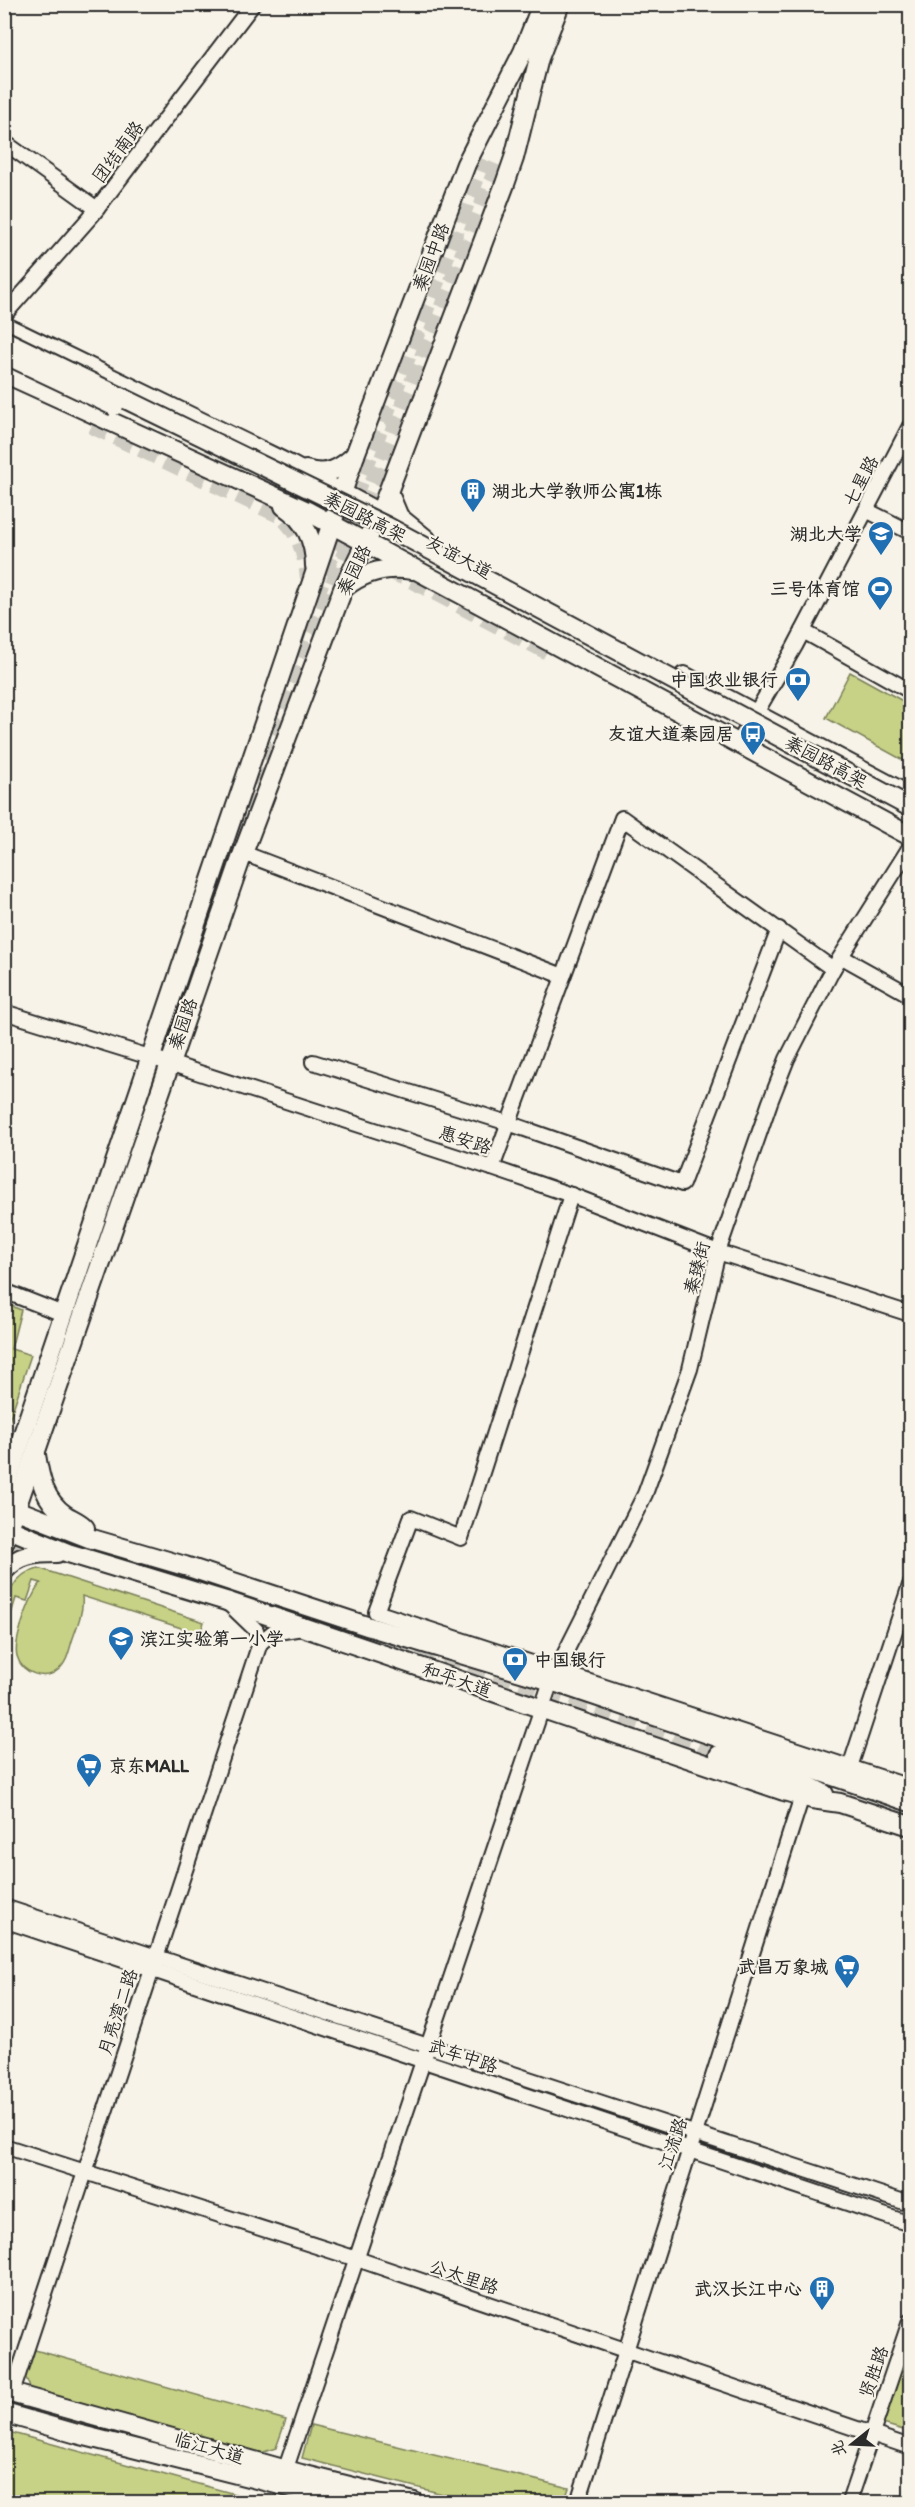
<svg xmlns="http://www.w3.org/2000/svg" width="915" height="2507" viewBox="0 0 915 2507" font-family="Itim,'LXGW WenKai TC',sans-serif">
	<style>
		.green { fill: #c7d286; stroke: #797e58; stroke-width: 1.5 }
		.lines { fill: none; stroke-linecap: round; stroke-linejoin: round }
		.major-tunnel { stroke: #cecbc2; stroke-width: 18; stroke-dasharray: 18 9; stroke-linecap: butt }
		.minor-casing { stroke: #2b2b2b; stroke-width: 18 }
		.major-casing { stroke: #2b2b2b; stroke-width: 22 }
		.minor { stroke: #f7f3e8; stroke-width: 14 }
		.major { stroke: #f7f3e8; stroke-width: 18 }
		.major-bridge-casing { stroke: #2b2b2b; stroke-width: 22; stroke-linecap: butt }
		.major-bridge { stroke: #f7f3e8; stroke-width: 18 }
		.labels { text-anchor: middle; stroke-width: 4.5; stroke-linejoin: round; paint-order: stroke }
		.street-label { font-size: 18px; fill: #2b2b2b; stroke: #f7f3e8 }
		.poi-label { font-size: 18px; font-weight: bold; fill: #2b2b2b; stroke: #f7f3e8; text-anchor: end }
	</style>
	<rect width="100%" height="100%" fill="#f7f3e8"/>
	<filter id="ink" filterUnits="userSpaceOnUse"><feTurbulence type="fractalNoise" baseFrequency=".0167" numOctaves="2"/><feDisplacementMap in="SourceGraphic" scale="12" xChannelSelector="R" yChannelSelector="G"/><feConvolveMatrix kernelMatrix="1 2 1 2 8 2 1 2 1" color-interpolation-filters="sRGB"/></filter>
	<g filter="url(#ink)">
		<!-- green -->
		<g class="green">
			<path d="M850 672 910 705V764L826 718Z"/>
			<path d="M5 1303 21 1310 11 1349 31 1355 5 1433Z"/>
			<path d="M38 1568 204 1622 200 1634 82 1596C84 1611 77 1626 72 1641 69 1651 67 1663 58 1670 45 1681 22 1674 17 1656 13 1641 31 1594 41 1583L34 1581 27 1601 16 1598 9 1621 5 1619C4 1597 14 1574 38 1568Z"/>
			<path d="M910 2345V2432L883 2424Z"/>
			<path d="M35 2350 286 2420 276 2448 261 2453 32 2391 23 2373 27 2354Z"/>
			<path d="M311 2425 569 2488 564 2502H474L302 2458Z"/>
			<path d="M5 2431 264 2502H5Z"/>
		</g>
		<g class="lines">
			<!-- major-tunnel -->
			<g class="major-tunnel">
				<path d="M92 425 281 515C300 531 306 554 309 578"/>
				<path d="M387 569 417 582 555 655"/>
				<path d="M314 599 483 159"/>
				<path d="M240 837 330 593 501 159"/>
				<path d="M133 1136 218 899"/>
				<path d="M4 1553C27 1541 52 1538 77 1542L719 1755"/>
			</g>
			<defs>
				<g id="minor">
					<path d="M4 142 97 209"/>
					<path d="M4 315 93 214 253 4"/>
					<path d="M866 510 910 532"/>
					<path d="M803 631 910 691"/>
					<path d="M739 742 795 646 910 426"/>
					<path d="M243 853 563 976"/>
					<path d="M842 957 910 995"/>
					<path d="M4 1012 169 1063 492 1168 571 1195 718 1252 910 1314"/>
					<path d="M313 1062 508 1123 682 1184 779 929"/>
					<path d="M492 1168 622 818 833 969"/>
					<path d="M571 1195 461 1538 411 1518 376 1612 910 1787"/>
					<path d="M4 1291 63 1314"/>
					<path d="M260 1643 272 1633 302 1628"/>
					<path d="M850 1767 910 1585"/>
					<path d="M4 1907 910 2204"/>
					<path d="M4 1920 910 2224"/>
					<path d="M4 2146 357 2259 910 2447"/>
					<path d="M12 2393 260 1643 256 1630 229 1604"/>
					<path d="M283 2477 551 1681 645 1494 690 1369 718 1252 770 1102 787 1059 833 969 910 847"/>
					<path d="M578 2502 802 1796"/>
					<path d="M849 2502 910 2321"/>
				</g>
				<g id="major">
					<path d="M4 326 290 465 390 519"/>
					<path d="M4 373 307 511 910 836"/>
					<path d="M306 470C327 477 340 469 355 455"/>
					<path d="M391 498 399 517 426 539"/>
					<path d="M284 506C305 520 315 542 315 566"/>
					<path d="M345 587C364 572 388 566 412 570"/>
					<path d="M684 676 910 796"/>
					<path d="M36 1455C40 1479 44 1500 65 1515 71 1519 80 1522 85 1528"/>
					<path d="M4 1490 355 455 466 164 523 52 542 4"/>
					<path d="M4 1505 89 1538 185 1566 370 1627 551 1681 910 1802"/>
					<path d="M4 1527 68 1553 226 1601 784 1791 812 1799 840 1803 910 1826"/>
					<path d="M4 1543 243 853 343 589 380 513 505 184 514 158 539 58 560 4"/>
					<path d="M4 1571C19 1554 36 1553 57 1553"/>
					<path d="M719 1755 795 1779 824 1794"/>
					<path d="M4 2391 301 2474 414 2502"/>
					<path d="M4 2413 77 2434 348 2502"/>
				</g>
			</defs>
			<!-- minor casing -->
			<use href="#minor" class="minor-casing"/>
			<!-- major casing -->
			<use href="#major" class="major-casing"/>
			<!-- minor -->
			<use href="#minor" class="minor"/>
			<!-- major -->
			<use href="#major" class="major"/>
			<defs>
				<g id="major-bridge">
					<path d="M4 340 386 526 910 807"/>
					<path d="M4 354 114 406"/>
				</g>
			</defs>
			<!-- major-bridge casing -->
			<use href="#major-bridge" class="major-bridge-casing"/>
			<!-- major-bridge -->
			<use href="#major-bridge" class="major-bridge"/>
		</g>
	</g>
	<!-- icons -->
	<defs>
		<symbol id="building-pin" viewBox="-11 -11 22 30"><path d="M0 17L-7.5 6A9.5 9.5 0 1 1 7.5 6Z" fill="#1f6fb2" stroke="#f7f3e8"/><path d="M-4-6H4V6H1V3H-1V6H-4ZM-2.5-4.3h1.7v1.8h-1.7ZM.8-4.3h1.7v1.8H.8ZM-2.5-1h1.7V.8h-1.7ZM.8-1h1.7V.8H.8Z" fill="#fff"/></symbol>
		<symbol id="university-pin" viewBox="-11 -11 22 30"><path d="M0 17L-7.5 6A9.5 9.5 0 1 1 7.5 6Z" fill="#1f6fb2" stroke="#f7f3e8"/><path d="M0-5L7-2L0 1L-7-2ZM-4 1L0 2.5L4 1V4Q0 6-4 4Z" fill="#fff"/></symbol>
		<symbol id="stadium-pin" viewBox="-11 -11 22 30"><path d="M0 17L-7.5 6A9.5 9.5 0 1 1 7.5 6Z" fill="#1f6fb2" stroke="#f7f3e8"/><path d="M0-5a6.5 5 0 1 0 0 10a6.5 5 0 1 0 0-10ZM-3.5-1.8h7v3.6h-7Z" fill="#fff"/></symbol>
		<symbol id="bank-pin" viewBox="-11 -11 22 30"><path d="M0 17L-7.5 6A9.5 9.5 0 1 1 7.5 6Z" fill="#1f6fb2" stroke="#f7f3e8"/><path d="M-6-4H6V4H-6ZM0-2.3a2.3 2.3 0 1 0 0 4.6a2.3 2.3 0 1 0 0-4.6Z" fill="#fff"/></symbol>
		<symbol id="bus-pin" viewBox="-11 -11 22 30"><path d="M0 17L-7.5 6A9.5 9.5 0 1 1 7.5 6Z" fill="#1f6fb2" stroke="#f7f3e8"/><path d="M-5-6H5V4H4V6H2V4H-2V6H-4V4H-5ZM-3.5-4V0h7V-4ZM-3.5 1.2v1.5H-2V1.2ZM2 1.2v1.5H3.5V1.2Z" fill="#fff"/></symbol>
		<symbol id="school-pin" viewBox="-11 -11 22 30"><path d="M0 17L-7.5 6A9.5 9.5 0 1 1 7.5 6Z" fill="#1f6fb2" stroke="#f7f3e8"/><path d="M0-5L7-2L0 1L-7-2ZM-4 1L0 2.5L4 1V4Q0 6-4 4Z" fill="#fff"/></symbol>
		<symbol id="supermarket-pin" viewBox="-11 -11 22 30"><path d="M0 17L-7.5 6A9.5 9.5 0 1 1 7.5 6Z" fill="#1f6fb2" stroke="#f7f3e8"/><path d="M-6-5.5h2.5l.6 2H6L4.5 2H-2.5L-4.4-4H-6ZM-1.5 3.2a1.3 1.3 0 1 0 .1 0ZM3 3.2a1.3 1.3 0 1 0 .1 0Z" fill="#fff"/></symbol>
	</defs>
	<g fill-rule="evenodd">
		<use href="#building-pin" x="458" y="476" width="30" height="40"/>
		<use href="#university-pin" x="866" y="519" width="30" height="40"/>
		<use href="#stadium-pin" x="865" y="574" width="30" height="40"/>
		<use href="#bank-pin" x="783" y="665" width="30" height="40"/>
		<use href="#bus-pin" x="738" y="719" width="30" height="40"/>
		<use href="#school-pin" x="106" y="1624" width="30" height="40"/>
		<use href="#bank-pin" x="500" y="1645" width="30" height="40"/>
		<use href="#supermarket-pin" x="74" y="1751" width="30" height="40"/>
		<use href="#supermarket-pin" x="832" y="1952" width="30" height="40"/>
		<use href="#building-pin" x="807" y="2274" width="30" height="40"/>
	</g>
	<g class="labels">
		<!-- street labels -->
		<g class="street-label">
			<text transform="translate(118 152) rotate(-53)" y="6">团结南路</text>
			<text transform="translate(431 257) rotate(-69)" y="6">秦园中路</text>
			<text transform="translate(861 481) rotate(-62)" y="6">七星路</text>
			<text transform="translate(365 517) rotate(27)" y="6">秦园路高架</text>
			<text transform="translate(459 557) rotate(28)" y="6">友谊大道</text>
			<text transform="translate(354 570) rotate(-64)" y="6">秦园路</text>
			<text transform="translate(826 762) rotate(28)" y="6">秦园路高架</text>
			<text transform="translate(183 1024) rotate(-71)" y="6">秦园路</text>
			<text transform="translate(465 1140) rotate(18)" y="6">惠安路</text>
			<text transform="translate(697 1268) rotate(-75)" y="6">秦臻街</text>
			<text transform="translate(457 1680) rotate(19)" y="6">和平大道</text>
			<text transform="translate(118 2012) rotate(-72)" y="6">月亮湾二路</text>
			<text transform="translate(463 2056) rotate(18)" y="6">武车中路</text>
			<text transform="translate(673 2144) rotate(-72)" y="6">江流路</text>
			<text transform="translate(464 2277) rotate(19)" y="6">公太里路</text>
			<text transform="translate(874 2372) rotate(-71)" y="6">贤胜路</text>
			<text transform="translate(209 2448) rotate(16)" y="6">临江大道</text>
		</g>
		<!-- poi labels -->
		<g class="poi-label">
			<text x="492" y="497" text-anchor="start">湖北大学教师公寓1栋</text>
			<text x="862" y="540">湖北大学</text>
			<text x="860" y="595">三号体育馆</text>
			<text x="778" y="686">中国农业银行</text>
			<text x="734" y="740">友谊大道秦园居</text>
			<text x="140" y="1645" text-anchor="start">滨江实验第一小学</text>
			<text x="534" y="1666" text-anchor="start">中国银行</text>
			<text x="109" y="1772" text-anchor="start">京东MALL</text>
			<text x="828" y="1973">武昌万象城</text>
			<text x="802" y="2295">武汉长江中心</text>
		</g>
	</g>
	<!-- margin -->
	<rect width="915" height="2507" fill="none" stroke="#f7f3e8" stroke-width="24"/>
	<rect x="12" y="12" width="891" height="2483" fill="none" stroke="#2b2b2b" stroke-width="2" filter="url(#ink)"/>
	<!-- north arrow -->
	<g transform="translate(852 2444) rotate(252)" stroke="#f7f3e8" stroke-width="4.5" paint-order="stroke">
	<path d="M0-4.5L10 22L0 15L-10 22Z" fill="#2b2b2b"/>
	<text y="-9" font-size="16" font-weight="bold" text-anchor="middle" fill="#2b2b2b">北</text>
	</g>
</svg>
